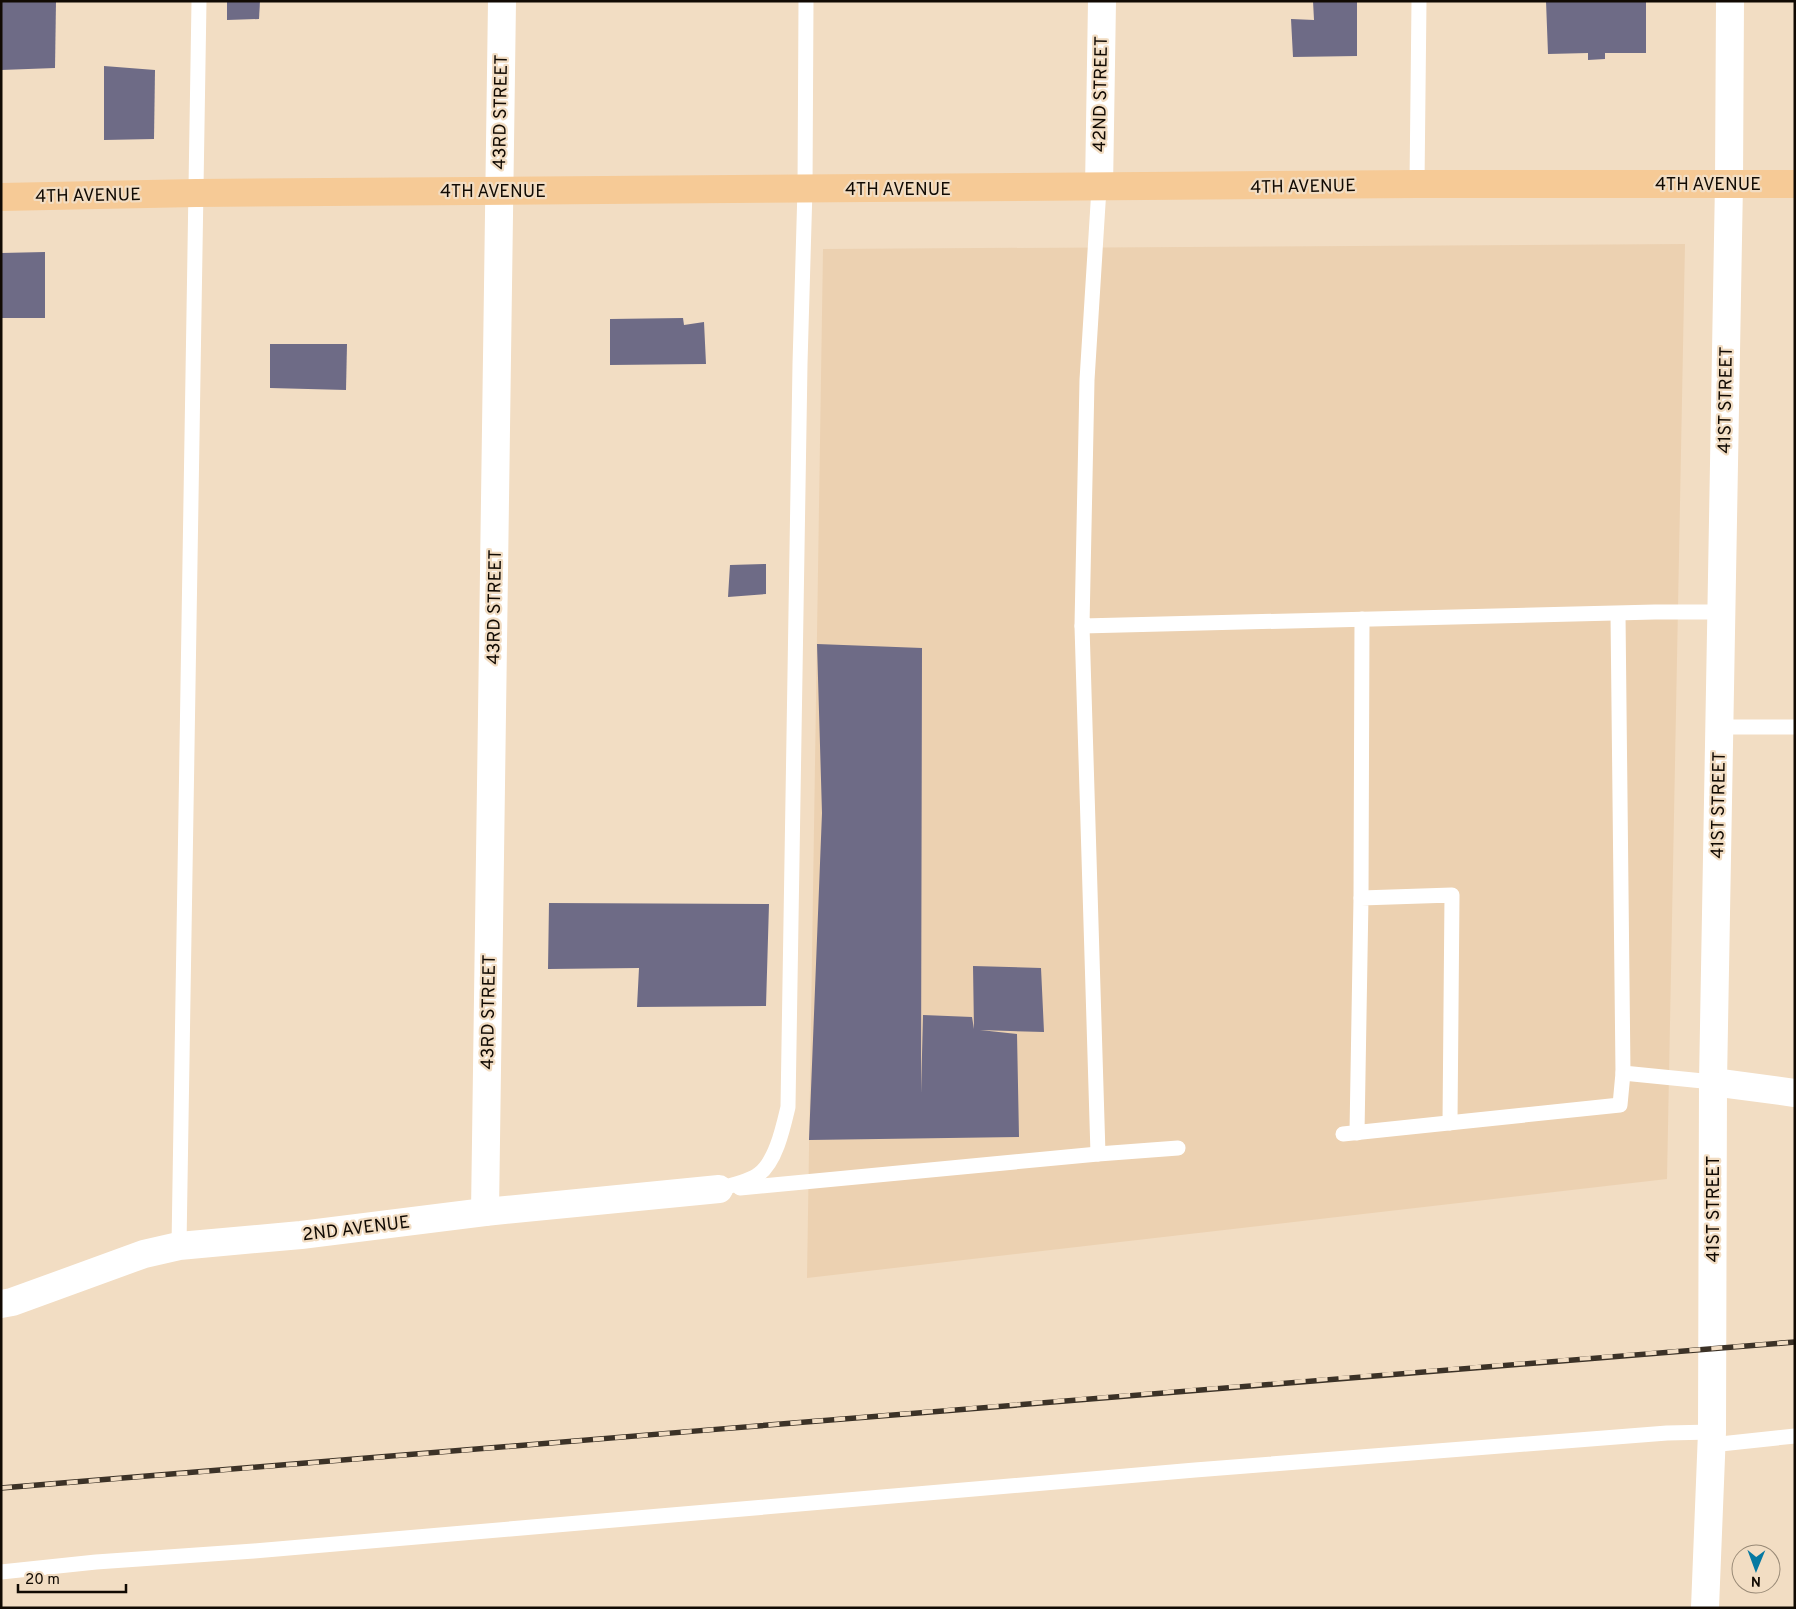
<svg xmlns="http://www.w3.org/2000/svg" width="1796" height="1609" viewBox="0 0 1796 1609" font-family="Overpass,sans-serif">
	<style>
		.built { fill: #ecd1b1 }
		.building { fill: #6e6b86 }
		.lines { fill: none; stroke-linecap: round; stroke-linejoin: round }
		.service { stroke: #fff; stroke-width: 15 }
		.minor { stroke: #fff; stroke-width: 28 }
		.tertiary { stroke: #fff; stroke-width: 28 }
		.primary { stroke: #f6ca96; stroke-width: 28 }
		.rail-casing { stroke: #3c3227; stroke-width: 5.5 }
		.rail { stroke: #f2ddc3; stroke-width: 4; stroke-dasharray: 11; stroke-linecap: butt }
		.labels { text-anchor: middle; stroke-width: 4.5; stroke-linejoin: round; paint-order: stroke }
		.street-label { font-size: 18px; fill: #110a03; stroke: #f2ddc3 }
	</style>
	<rect width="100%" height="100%" fill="#f2ddc3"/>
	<!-- built -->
	<path class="built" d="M1685 244 1667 1179 807 1278 823 249Z"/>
	<!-- building -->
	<g class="building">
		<path d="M1 1H56L55 68 1 70Z"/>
		<path d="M227 1H260L259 19 227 20Z"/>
		<path d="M1313 1H1357V56L1293 57 1291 19 1314 20Z"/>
		<path d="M1546 1H1646V53H1605V59L1588 60V53L1548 54Z"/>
		<path d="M104 66 155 70 154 139 104 140Z"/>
		<path d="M45 252V318H1V253Z"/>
		<path d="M683 318 684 325 704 322 706 364 610 365V319Z"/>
		<path d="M270 344H347L346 390 270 388Z"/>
		<path d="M766 564V594L728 597 730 565Z"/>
		<path d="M817 644 922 648 921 1094 923 1015 972 1017 974 1029 973 966 1041 968 1044 1032 980 1030 1017 1034 1019 1137 809 1140 822 813Z"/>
		<path d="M549 903 769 904 766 1006 637 1007 639 968 548 969Z"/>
	</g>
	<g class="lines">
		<!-- service -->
		<g class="service">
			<path d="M1417 184 1419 1"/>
			<path d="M1099 188 1087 380 1082 626 1655 612H1721"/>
			<path d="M1618 614 1623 1073 1713 1082"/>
			<path d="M1082 626 1098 1154 1178 1148"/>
			<path d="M1719 727H1795"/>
			<path d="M1361 898 1362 619"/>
			<path d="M1357 1133 1361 898 1452 895 1450 1123"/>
			<path d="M1343 1134 1620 1105 1623 1073"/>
			<path d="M740 1188 1098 1154"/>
			<path d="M719 1189C729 1186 751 1181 759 1174 776 1161 783 1128 788 1107L800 364 805 189 806 1"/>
			<path d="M179 1246 199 1"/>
			<path d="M1711 1445 1795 1436"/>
			<path d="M1 1572 96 1562 254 1551 1195 1470 1667 1433 1712 1432"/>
		</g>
		<!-- minor -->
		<g class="minor">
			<path d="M1729 183 1730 1"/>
			<path d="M1099 188 1102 1"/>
			<path d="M1713 1082 1795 1093"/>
			<path d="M485 1212 502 1"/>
			<path d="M1 1304 12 1302 144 1254 179 1246 301 1235 485 1212 719 1189"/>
		</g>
		<!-- tertiary -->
		<path class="tertiary" d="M1705 1608 1712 1432 1713 1082 1729 183"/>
		<!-- primary -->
		<path class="primary" d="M1 197 196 193 1417 184H1795"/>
		<defs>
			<path id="rail" d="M1 1488C599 1440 1197 1388 1795 1342"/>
		</defs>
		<!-- rail casing -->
		<use href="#rail" class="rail-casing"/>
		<!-- rail -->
		<use href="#rail" class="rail"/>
	</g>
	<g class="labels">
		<!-- street labels -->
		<g class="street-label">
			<text transform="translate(1100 94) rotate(-89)" y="6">42ND STREET</text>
			<text transform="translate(500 112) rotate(-89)" y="6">43RD STREET</text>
			<text x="1708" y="190">4TH AVENUE</text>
			<text transform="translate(1303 186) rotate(-1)" y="6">4TH AVENUE</text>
			<text x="898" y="195">4TH AVENUE</text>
			<text x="493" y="197">4TH AVENUE</text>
			<text transform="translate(88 195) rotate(-1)" y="6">4TH AVENUE</text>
			<text transform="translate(1725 400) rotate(-89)" y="6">41ST STREET</text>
			<text transform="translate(494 607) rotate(-89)" y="6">43RD STREET</text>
			<text transform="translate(1718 805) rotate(-89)" y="6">41ST STREET</text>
			<text transform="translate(488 1012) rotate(-89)" y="6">43RD STREET</text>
			<text transform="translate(1713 1209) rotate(-90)" y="6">41ST STREET</text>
			<text transform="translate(356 1228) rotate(-7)" y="6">2ND AVENUE</text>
		</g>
	</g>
	<!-- border -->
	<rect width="1796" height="1609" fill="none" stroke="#110a03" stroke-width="5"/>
	<!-- north arrow -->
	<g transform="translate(1756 1569) rotate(181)"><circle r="24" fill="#f2ddc3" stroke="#988976"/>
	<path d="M0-4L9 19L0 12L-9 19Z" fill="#0679a2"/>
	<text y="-8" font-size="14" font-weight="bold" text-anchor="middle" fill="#110a03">N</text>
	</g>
	<!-- scale -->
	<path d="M18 1584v8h108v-8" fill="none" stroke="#110a03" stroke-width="2.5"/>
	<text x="25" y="1584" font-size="15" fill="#110a03" stroke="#f2ddc3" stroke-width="4" paint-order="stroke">20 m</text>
</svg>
